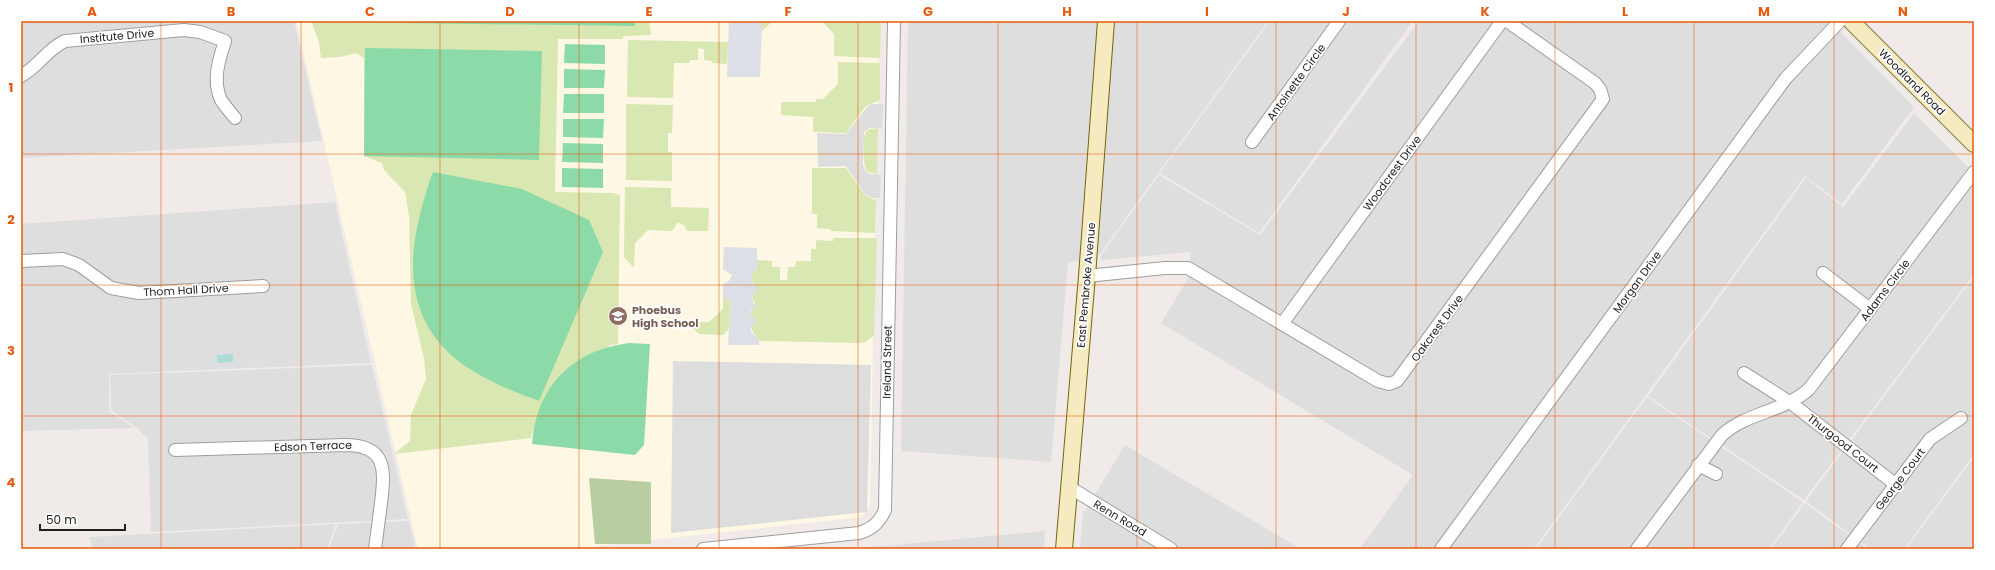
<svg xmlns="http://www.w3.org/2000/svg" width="1995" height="570" viewBox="0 0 1995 570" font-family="Poppins,sans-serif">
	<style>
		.residential { fill: #dfdede }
		.education { fill: #fdf7e4 }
		.grass { fill: #d9e7b2 }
		.forest { fill: #b8cda0 }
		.pitch { fill: #8cdaa8 }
		.parking { fill: #ddd }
		.plaza { fill: #dcdfe6 }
		.water { fill: #acdbd9 }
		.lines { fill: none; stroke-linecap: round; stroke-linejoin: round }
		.street-casing { stroke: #9e9e9e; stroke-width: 14 }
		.secondary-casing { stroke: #73640d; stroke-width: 18 }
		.street { stroke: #fff; stroke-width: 12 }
		.secondary { stroke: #f6ebc0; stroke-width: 16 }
		.grid { fill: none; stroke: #e8590c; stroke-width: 1; stroke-opacity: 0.55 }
		.labels { text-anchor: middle; stroke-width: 3.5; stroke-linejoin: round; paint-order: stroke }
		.street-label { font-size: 11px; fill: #212121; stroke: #fff }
		.education-label { font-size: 11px; font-weight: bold; fill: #785e54; stroke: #fff; text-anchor: start }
		.neatline { fill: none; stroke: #e8590c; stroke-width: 1.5 }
		.grid-label { font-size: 13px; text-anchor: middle; font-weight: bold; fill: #e8590c }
	</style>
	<rect width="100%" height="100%" fill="#f0ebe8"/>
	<!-- residential -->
	<g class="residential">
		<path d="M21 21H294L322 141 21 158Z"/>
		<path d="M908 21H1268L1100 254 1068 263 1051 462 901 451Z"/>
		<path d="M1270 21H1413L1259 233 1160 173Z"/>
		<path d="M1419 21H1830L1914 107 1842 204 1805 176 1534 549H1360L1413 475 1161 323 1187 280 1191 252 1101 260V255L1159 175 1260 235Z"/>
		<path d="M1914 113 1974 173V274L1804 500 1648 396 1806 178 1843 207Z"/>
		<path d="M335 202 371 363 109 374V411L134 428 21 431V224Z"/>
		<path d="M1974 277V454L1904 549H1870L1806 501Z"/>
		<path d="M372 365 408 519 151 532 148 439 137 428 111 410 110 375Z"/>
		<path d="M1647 397 1803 502 1769 549H1536Z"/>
		<path d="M1125 445 1301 549H1080L1083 511H1085Z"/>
		<path d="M1974 457V549H1906Z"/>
		<path d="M1805 503 1868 549H1771Z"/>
		<path d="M409 521 416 549H329L338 524Z"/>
		<path d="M336 524 327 549H93L89 537Z"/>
		<path d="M1045 531 1044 549H849L860 548Z"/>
	</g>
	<!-- education -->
	<path class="education" d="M296 21H879L870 506 861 517 597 546 592 549H418Z"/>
	<!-- grass -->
	<g class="grass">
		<path d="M311 21H649L651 35 623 36V39H558L555 192 613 193 620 195 618 344 610 345 533 430 531 438 394 454 410 441 411 415 426 379 424 358 411 304 409 216 405 192 384 170 382 163 364 156V58L356 53 340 57 321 58 319 42Z"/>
		<path d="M762 21H773L761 32Z"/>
		<path d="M815 21H879L881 25 880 58 834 56V34L822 21Z"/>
		<path d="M628 40 728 42 727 64 712 63V61L704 60V49L698 48V60H690L689 63H674L673 98 627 97Z"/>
		<path d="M838 62 880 63V100L866 106 846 133 813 132V117L781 115V102H816V99H823L838 84Z"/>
		<path d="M626 104 673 105 672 133H668V152H672V181L626 180Z"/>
		<path d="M878 128 877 174 867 172C863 166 862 138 866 132 868 128 873 129 878 128Z"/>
		<path d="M812 168H846L865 195 876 200 875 233 831 231 830 229 817 228V214H812Z"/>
		<path d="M625 187 671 188V207L709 208 708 231H687L685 226 678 222 672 231 648 230 635 243 634 268 624 257Z"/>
		<path d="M833 238H877L874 335 866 342 859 343 759 341C749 328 747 319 755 303L752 298 753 293 757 291 751 278 753 272 757 269V260L772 261V267H780V280H787L788 267H795L796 261H811V249H816V240L833 241Z"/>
		<path d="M723 296 731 302 729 329 723 335 699 334 686 322H709L723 309Z"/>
	</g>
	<!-- forest -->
	<path class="forest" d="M589 478 651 482V544H595Z"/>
	<!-- pitch -->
	<g class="pitch">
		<path d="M327 21H635V26L327 22Z"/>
		<path d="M565 44 605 45V64L564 63Z"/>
		<path d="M365 48 542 51 539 160 364 156Z"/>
		<path d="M564 69 605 70 604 88H564Z"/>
		<path d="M564 94H604V113H563Z"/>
		<path d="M563 119H604L603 138 563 137Z"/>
		<path d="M563 143 603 144V163L562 162Z"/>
		<path d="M562 168 603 169V188L562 187Z"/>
		<path d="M433 172 522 189 589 220 603 252 539 401C509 390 474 376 450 354 396 304 411 233 433 172Z"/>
		<path d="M629 343 650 344 644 445 635 455 532 444C536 386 573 350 629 343Z"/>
	</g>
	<!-- parking -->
	<g class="parking">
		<path d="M872 104H883L882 128H869L864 132 863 165 866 172 869 174 881 175 880 198H873L865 194 846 166 818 167 817 133 846 134 868 106Z"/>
		<path d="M673 361 871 365 867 512 671 533Z"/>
	</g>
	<!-- plaza -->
	<g class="plaza">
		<path d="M729 21H762L760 77H727Z"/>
		<path d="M724 247 757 248V269L753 272 751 278 753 284 757 287V291L753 294 752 298 755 309 751 310V316L755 318V323L751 327V332L759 340V345H728L731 302 723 296V284L729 281 732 275 723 269Z"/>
	</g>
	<!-- water -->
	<path class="water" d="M233 354V362L217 363V355Z"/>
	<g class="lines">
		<defs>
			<g id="street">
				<path d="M21 76C38 67 47 49 65 41L184 30 200 32 225 41C219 59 212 81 221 100 225 106 230 112 235 118"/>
				<path d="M1252 142 1339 21"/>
				<path d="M21 261 63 259 79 265 111 288 139 293 263 286"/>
				<path d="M1823 273 1870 309"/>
				<path d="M1087 276 1165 268H1188L1378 381 1389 384 1397 381 1603 99 1600 89 1595 83 1507 21"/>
				<path d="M1282 324 1502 21"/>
				<path d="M1744 373 1791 403 1895 484"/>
				<path d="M175 450 345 445C387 445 385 470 381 503 379 518 377 534 375 549"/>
				<path d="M1698 465 1716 474"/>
				<path d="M1069 487 1171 549"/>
				<path d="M703 549 859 533C872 529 879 523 885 510L894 21"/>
				<path d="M1441 549 1786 78 1840 21"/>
				<path d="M1637 549 1722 435C1747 412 1784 412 1809 389L1974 172"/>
				<path d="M1847 549 1930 439 1961 418"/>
			</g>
			<g id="secondary">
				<path d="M1851 21 1974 144"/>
				<path d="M1064 549 1087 276 1106 21"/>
			</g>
		</defs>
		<!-- street casing -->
		<use href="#street" class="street-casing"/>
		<!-- secondary casing -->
		<use href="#secondary" class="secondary-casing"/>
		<!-- street -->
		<use href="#street" class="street"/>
		<!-- secondary -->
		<use href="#secondary" class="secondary"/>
	</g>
	<!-- grid -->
	<path class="grid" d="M161 21V549M301 21V549M440 21V549M579 21V549M719 21V549M858 21V549M998 21V549M1137 21V549M1276 21V549M1416 21V549M1555 21V549M1694 21V549M1834 21V549M21 154H1974M21 285H1974M21 416H1974"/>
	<!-- icons -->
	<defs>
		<symbol id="school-disc" viewBox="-11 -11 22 22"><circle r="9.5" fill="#8d6e63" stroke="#fff"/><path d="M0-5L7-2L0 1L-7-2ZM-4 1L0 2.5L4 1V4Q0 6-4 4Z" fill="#fff"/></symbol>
	</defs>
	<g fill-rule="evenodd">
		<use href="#school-disc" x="607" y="305" width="22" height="22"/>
	</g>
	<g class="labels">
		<!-- street labels -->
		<g class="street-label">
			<text transform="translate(117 36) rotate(-5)" y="4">Institute Drive</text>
			<text transform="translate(1296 82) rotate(-54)" y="4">Antoinette Circle</text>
			<text transform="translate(1912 82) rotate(45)" y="4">Woodland Road</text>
			<text transform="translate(1392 173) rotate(-54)" y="4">Woodcrest Drive</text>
			<text transform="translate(1637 282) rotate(-54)" y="4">Morgan Drive</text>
			<text transform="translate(1086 285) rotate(-85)" y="4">East Pembroke Avenue</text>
			<text transform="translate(186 290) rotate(-3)" y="4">Thom Hall Drive</text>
			<text transform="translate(1885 290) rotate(-53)" y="4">Adams Circle</text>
			<text transform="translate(1437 328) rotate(-54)" y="4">Oakcrest Drive</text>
			<text transform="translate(887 362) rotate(-89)" y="4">Ireland Street</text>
			<text transform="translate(1843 443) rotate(38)" y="4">Thurgood Court</text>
			<text transform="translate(313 446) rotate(-2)" y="4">Edson Terrace</text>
			<text transform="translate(1900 479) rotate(-53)" y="4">George Court</text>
			<text transform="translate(1120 518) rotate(31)" y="4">Renn Road</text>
		</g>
		<!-- education labels -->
		<g class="education-label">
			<text x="632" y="314">Phoebus<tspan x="632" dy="13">High School</tspan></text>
		</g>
	</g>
	<!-- border -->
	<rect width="1995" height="570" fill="none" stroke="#ffffff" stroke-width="44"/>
	<!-- scale -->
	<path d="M40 524v6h85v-6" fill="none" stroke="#212121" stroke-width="2"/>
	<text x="46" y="524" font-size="12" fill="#212121" stroke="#ffffff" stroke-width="3" paint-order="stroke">50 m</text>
	<rect x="22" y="22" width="1951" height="526" class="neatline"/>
	<g class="grid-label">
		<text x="92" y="16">A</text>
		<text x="231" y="16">B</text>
		<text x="370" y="16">C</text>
		<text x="510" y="16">D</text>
		<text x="649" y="16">E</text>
		<text x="788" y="16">F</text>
		<text x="928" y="16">G</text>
		<text x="1067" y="16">H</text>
		<text x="1207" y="16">I</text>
		<text x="1346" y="16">J</text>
		<text x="1485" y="16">K</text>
		<text x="1625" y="16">L</text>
		<text x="1764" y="16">M</text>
		<text x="1903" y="16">N</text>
		<text x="11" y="92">1</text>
		<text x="11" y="224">2</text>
		<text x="11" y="355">3</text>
		<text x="11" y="487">4</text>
	</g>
</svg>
